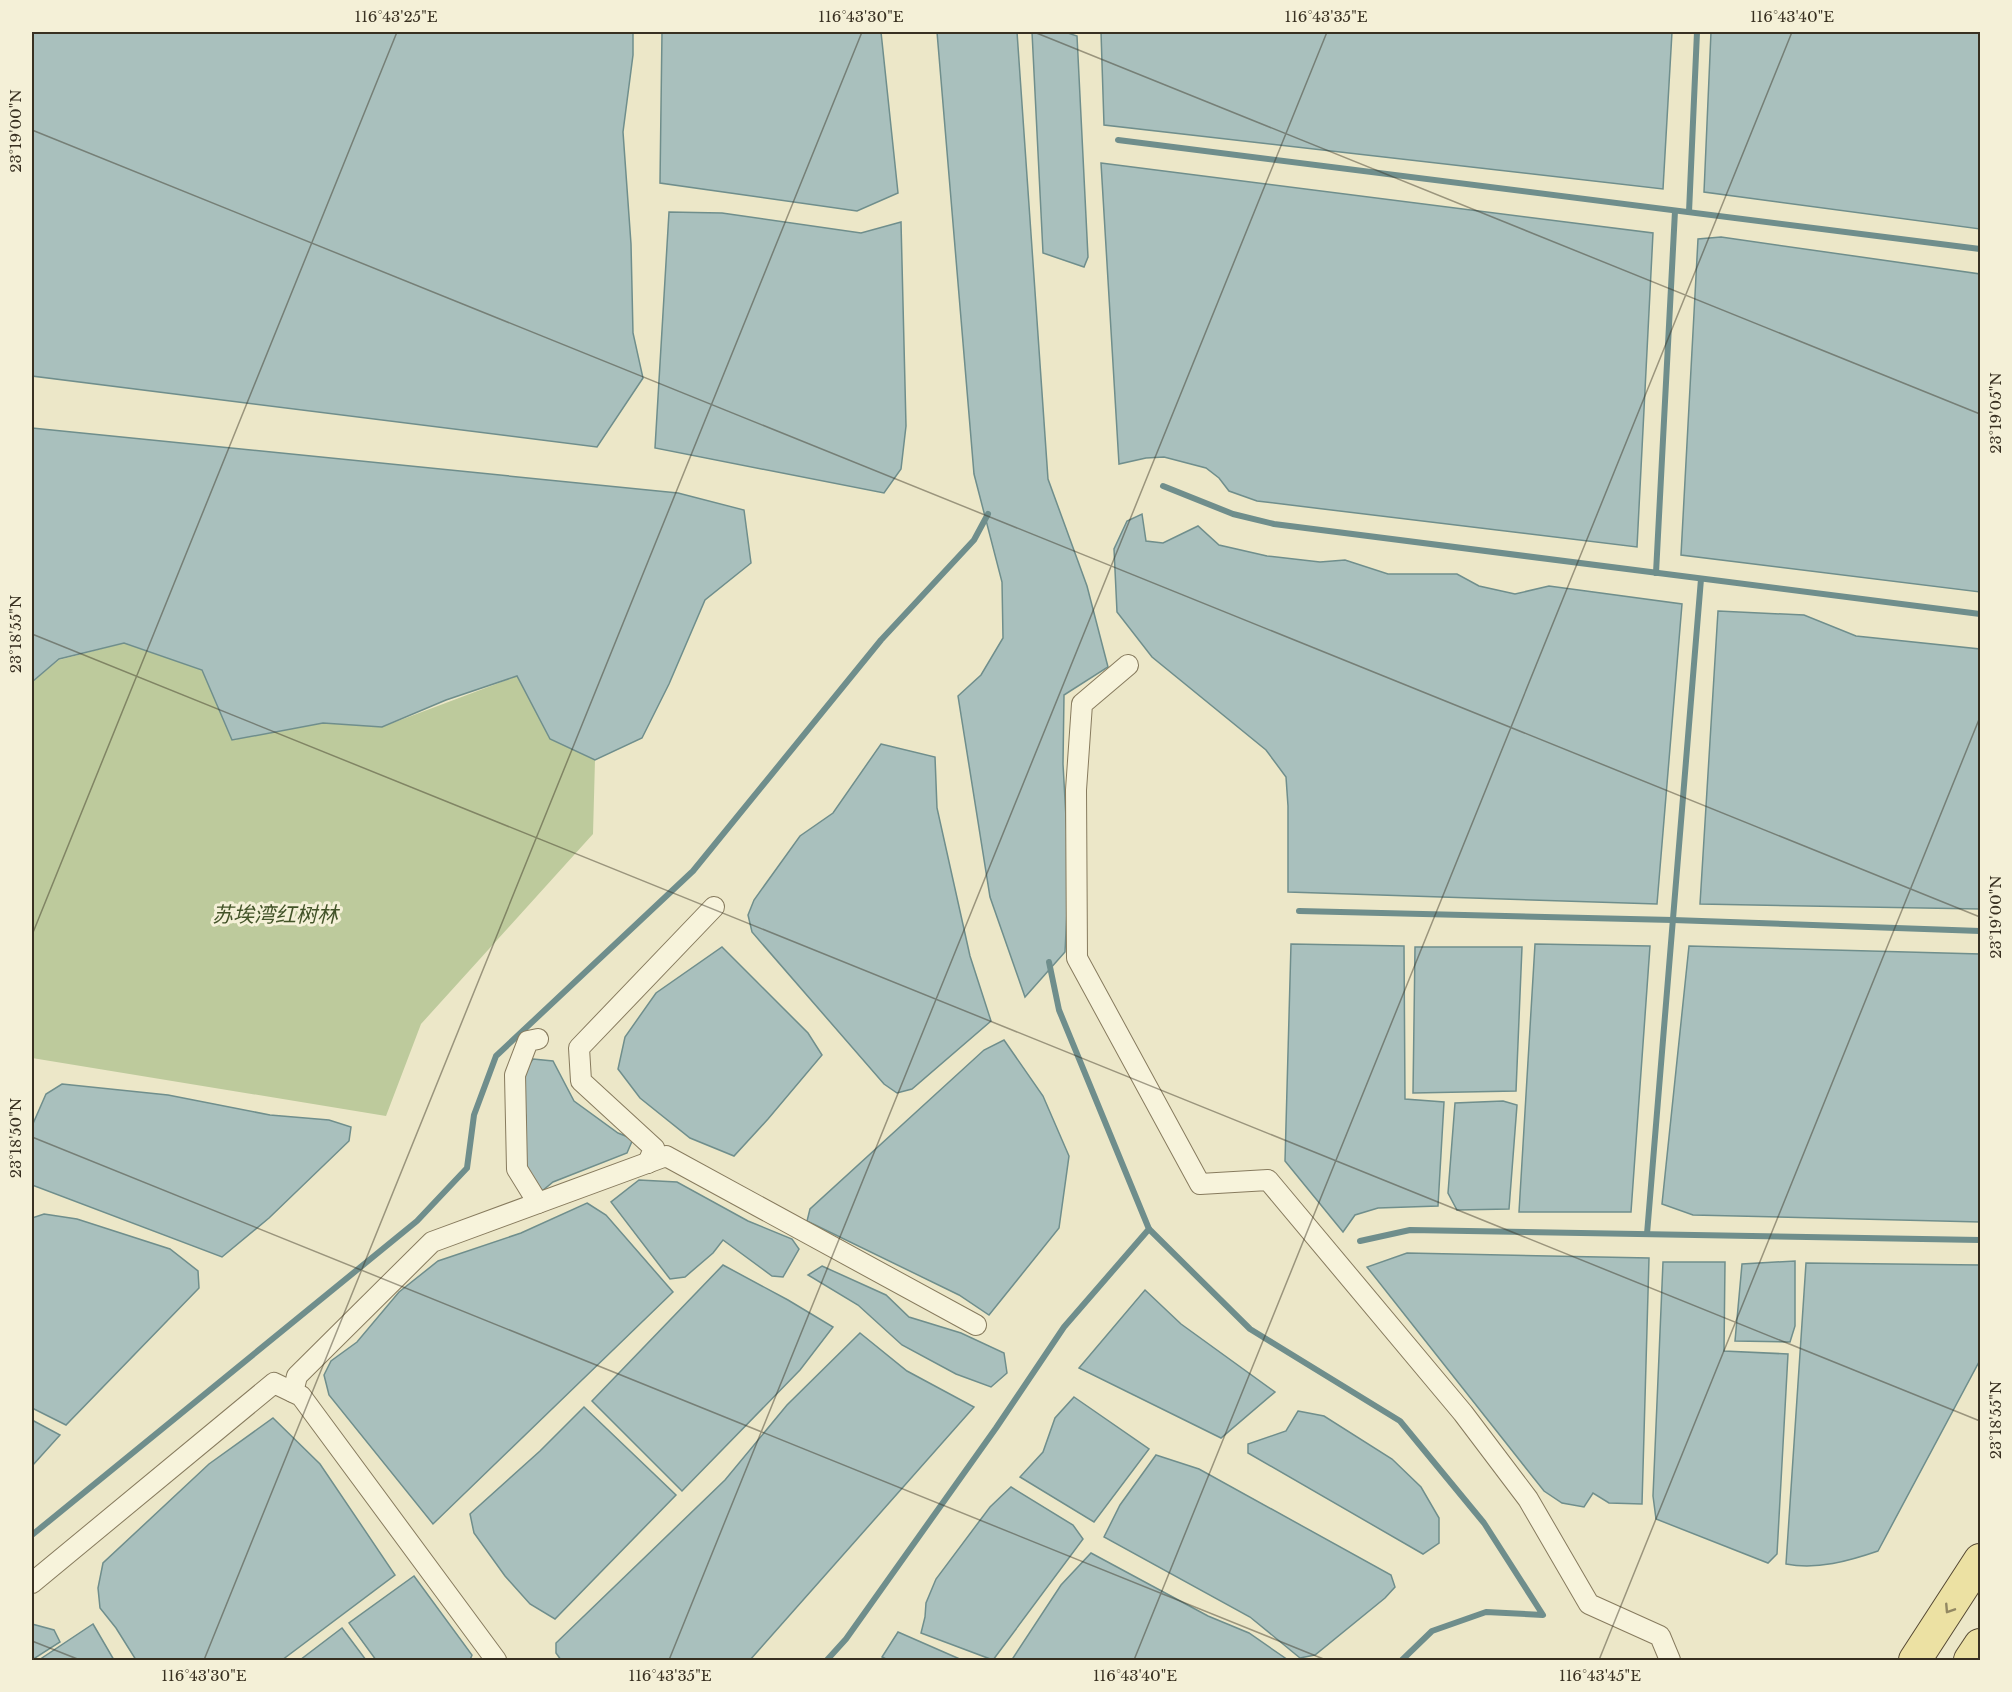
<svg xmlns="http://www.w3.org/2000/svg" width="2012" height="1692" viewBox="0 0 2012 1692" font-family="'Libre Baskerville','Noto Sans SC',serif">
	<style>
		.green { fill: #bdca9c }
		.water { fill: #a9c0bd; stroke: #6f8e8c; stroke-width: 1.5 }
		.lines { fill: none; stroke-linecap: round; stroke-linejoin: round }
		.stream { stroke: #6f8e8c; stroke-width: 6 }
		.street-casing { stroke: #877b5e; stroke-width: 22 }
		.primary-casing { stroke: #554832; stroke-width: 34 }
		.street { stroke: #f7f3db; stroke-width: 20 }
		.primary { stroke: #ece1a3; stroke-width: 32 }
		.oneway { stroke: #928862 }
		.ticks { fill: none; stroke: #383021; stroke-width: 1.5; stroke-opacity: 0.45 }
		.labels { text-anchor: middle; stroke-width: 6; stroke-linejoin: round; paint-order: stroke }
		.park-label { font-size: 21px; font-style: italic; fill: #425328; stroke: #f4f0d7 }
		.neatline { fill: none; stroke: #383021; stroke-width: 2 }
		.ticks-label { font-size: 15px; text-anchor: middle; fill: #383021 }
	</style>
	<rect width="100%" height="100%" fill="#ece7c8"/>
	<!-- green -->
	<path class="green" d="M124 643 203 670 232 740 323 723 382 727 517 676 550 739 595 760 593 834 421 1024 386 1116 32 1058V682L59 660Z"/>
	<!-- water -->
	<g class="water">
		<path d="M32 32H633V55L623 132 631 244 633 333 643 378 597 447 32 376Z"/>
		<path d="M662 32H881L898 193 857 211 660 183Z"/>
		<path d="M937 32H1017L1048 479 1087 586 1108 667 1064 695 1063 764 1069 871 1065 952 1025 997 990 897 958 696 981 675 1003 638 1002 582 974 474Z"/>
		<path d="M1032 32H1065L1077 36 1088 257 1084 267 1043 253Z"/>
		<path d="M1101 32H1672L1663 189 1104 125Z"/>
		<path d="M1711 32H1980V229L1704 192Z"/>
		<path d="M1101 163 1653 233 1637 547 1257 501 1229 491 1219 478 1206 468 1164 457 1146 458 1119 464Z"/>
		<path d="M669 212 722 213 861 233 901 222 906 426 901 469 884 493 655 448Z"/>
		<path d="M1721 237 1980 274V592L1681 555 1698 239Z"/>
		<path d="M32 428 678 493 744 510 751 563 705 600 669 684 642 738 595 760 550 739 517 676 446 700 382 727 323 723 232 740 202 670 124 643 59 659 32 682Z"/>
		<path d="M1142 514 1146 541 1163 543 1198 526 1219 545 1267 556 1320 562 1345 560 1388 574H1457L1479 586 1515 594 1549 586 1682 604 1657 904 1288 892V806L1286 777 1266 750 1152 657 1117 612 1114 549 1127 521Z"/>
		<path d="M1718 611 1804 615 1856 636 1980 649V909L1700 904Z"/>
		<path d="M881 744 935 757 937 808 970 956 991 1021 912 1089 897 1093 884 1084 752 932 748 915 754 900 800 836 833 813Z"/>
		<path d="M1291 944 1404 946 1405 1099 1444 1102 1438 1206 1378 1208 1355 1215 1343 1232 1285 1161Z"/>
		<path d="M1535 944 1650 946 1631 1212H1519Z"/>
		<path d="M1689 946 1980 954V1222L1693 1215 1662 1204Z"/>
		<path d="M722 947 808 1033 822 1055 768 1119 734 1156 690 1138 640 1098 618 1069 625 1037 656 993Z"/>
		<path d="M1415 947H1522L1516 1091 1413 1093Z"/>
		<path d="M1004 1040 1043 1096 1069 1156 1059 1228 989 1315 959 1295 807 1221 810 1209 984 1050Z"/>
		<path d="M533 1059 553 1061 574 1101 618 1133 633 1139 627 1153 553 1182 542 1191 520 1169 526 1116 519 1095 524 1072Z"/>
		<path d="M62 1084 168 1095 270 1115 329 1120 351 1127 349 1141 269 1218 222 1257 32 1185V1126L46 1094Z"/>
		<path d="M1503 1101 1517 1105 1509 1209 1457 1210 1448 1193 1455 1103Z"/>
		<path d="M639 1180 677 1182 748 1221 792 1239 799 1249 783 1277 772 1276 723 1240 713 1253 685 1277 670 1279 611 1202Z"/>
		<path d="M587 1203 606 1215 673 1292 433 1524 329 1395 324 1375 331 1361 357 1342 399 1292 438 1261 521 1233Z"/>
		<path d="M44 1214 77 1219 170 1249 198 1271 199 1288 66 1425 32 1408V1218Z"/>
		<path d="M1407 1253 1649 1258 1642 1504 1609 1503 1593 1493 1584 1507 1562 1503 1544 1491 1367 1267Z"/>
		<path d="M1795 1261V1326L1790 1342 1735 1341 1742 1264Z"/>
		<path d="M1663 1262H1725L1724 1351 1788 1354 1777 1554 1768 1563 1656 1519 1653 1496Z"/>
		<path d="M1806 1263 1980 1265V1360L1878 1551C1849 1561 1817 1570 1786 1564Z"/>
		<path d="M723 1265 788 1300 833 1327 800 1370 682 1491 592 1401Z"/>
		<path d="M822 1266 886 1295 909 1317 961 1333 1004 1353 1007 1373 991 1387 956 1374 902 1345 858 1305 808 1275Z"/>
		<path d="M1145 1290 1181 1324 1275 1392 1221 1438 1079 1368Z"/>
		<path d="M860 1333 907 1371 974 1407 750 1660H561L556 1653V1643L725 1480 787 1405Z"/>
		<path d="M1074 1397 1149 1449 1094 1522 1020 1477 1043 1452 1055 1418Z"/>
		<path d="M584 1407 676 1495 555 1619 530 1604 505 1576 474 1533 470 1514 540 1451Z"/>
		<path d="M1298 1411 1324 1416 1392 1459 1421 1487 1439 1518V1543L1423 1554 1248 1453V1444L1286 1431Z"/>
		<path d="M273 1418 320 1464 395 1575 282 1660H136L116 1628 100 1608 98 1588 103 1563 209 1464Z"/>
		<path d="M32 1420 60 1435 32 1466Z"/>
		<path d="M1156 1455 1199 1469 1391 1575 1395 1587 1385 1598 1315 1655 1300 1658 1250 1617 1104 1537 1120 1505Z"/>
		<path d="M1011 1487 1073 1525 1083 1539 993 1660 921 1633 925 1617 926 1603 936 1579 990 1507Z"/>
		<path d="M1091 1553 1208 1616 1249 1633 1288 1660H1014L1013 1658 1061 1585Z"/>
		<path d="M414 1576 472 1655 470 1660H376L349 1623Z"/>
		<path d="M32 1624 54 1630 60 1642 32 1660Z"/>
		<path d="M93 1624 114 1660H39Z"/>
		<path d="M342 1628 366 1660H300Z"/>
		<path d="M898 1632 962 1660H888L882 1657Z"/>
	</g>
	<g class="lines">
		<!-- stream -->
		<g class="stream">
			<path d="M1118 140 1980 249"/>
			<path d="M1689 212 1697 32"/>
			<path d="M1163 486 1233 514 1274 524 1980 614"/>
			<path d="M1656 573 1675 211"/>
			<path d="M1299 911 1673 920 1980 931"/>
			<path d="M1149 1229 1250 1329 1400 1421 1484 1523 1543 1615 1486 1612 1432 1631 1402 1660"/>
			<path d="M1647 1234 1701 579"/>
			<path d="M1360 1241 1410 1230 1980 1240"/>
			<path d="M32 1535 417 1221 467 1168 474 1115 496 1056 693 871 881 640 974 540 988 514"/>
			<path d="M827 1660 846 1639 996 1428 1064 1327 1149 1229 1059 1010 1049 962"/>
		</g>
		<defs>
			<g id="street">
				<path d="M1128 665 1082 704 1076 790 1077 958 1200 1184 1268 1180 1463 1413 1528 1499 1589 1604 1660 1636 1670 1660"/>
				<path d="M648 1163 654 1148 581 1081 579 1048 714 907"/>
				<path d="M538 1203 517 1169 515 1075 528 1041 538 1039"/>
				<path d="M293 1392 297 1376 432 1242 666 1156 976 1325"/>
				<path d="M32 1583 274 1383 301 1396 496 1660"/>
			</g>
			<g id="primary">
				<path d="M1915 1660 1980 1560"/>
				<path d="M1970 1660 1980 1645"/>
			</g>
		</defs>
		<!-- street casing -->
		<use href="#street" class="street-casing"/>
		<!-- primary casing -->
		<use href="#primary" class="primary-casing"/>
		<!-- street -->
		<use href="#street" class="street"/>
		<!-- primary -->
		<use href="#primary" class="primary"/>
	</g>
	<!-- one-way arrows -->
	<defs><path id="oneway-chevron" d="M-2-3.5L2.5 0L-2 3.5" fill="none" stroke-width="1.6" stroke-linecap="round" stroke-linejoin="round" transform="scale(1.5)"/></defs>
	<use class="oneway" href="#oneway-chevron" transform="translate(1949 1609) rotate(123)"/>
	<!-- ticks -->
	<path class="ticks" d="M1034 32 1980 414M32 130 1980 917M32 634 1980 1421M32 935 397 32M32 1137 1326 1660M32 1641 80 1660M204 1660 862 32M669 1660 1327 32M1134 1660 1792 32M1599 1660 1980 717"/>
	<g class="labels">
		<!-- park labels -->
		<g class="park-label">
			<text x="275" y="922">苏埃湾红树林</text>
		</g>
	</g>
	<!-- border -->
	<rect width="2012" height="1692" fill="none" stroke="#f4f0d7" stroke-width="66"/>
	<rect x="33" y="33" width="1946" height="1626" class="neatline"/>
	<g class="ticks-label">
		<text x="396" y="22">116°43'25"E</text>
		<text x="861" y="22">116°43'30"E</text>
		<text x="1326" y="22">116°43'35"E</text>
		<text x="1792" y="22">116°43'40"E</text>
		<text transform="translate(16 131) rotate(-90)" y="5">23°19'00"N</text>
		<text transform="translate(1996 413) rotate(-90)" y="5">23°19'05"N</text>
		<text transform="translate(16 634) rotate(-90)" y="5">23°18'55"N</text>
		<text transform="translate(1996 917) rotate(-90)" y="5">23°19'00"N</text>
		<text transform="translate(16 1138) rotate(-90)" y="5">23°18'50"N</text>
		<text transform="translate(1996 1420) rotate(-90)" y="5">23°18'55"N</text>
		<text x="204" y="1681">116°43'30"E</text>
		<text x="670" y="1681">116°43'35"E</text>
		<text x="1135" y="1681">116°43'40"E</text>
		<text x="1600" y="1681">116°43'45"E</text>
	</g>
</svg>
